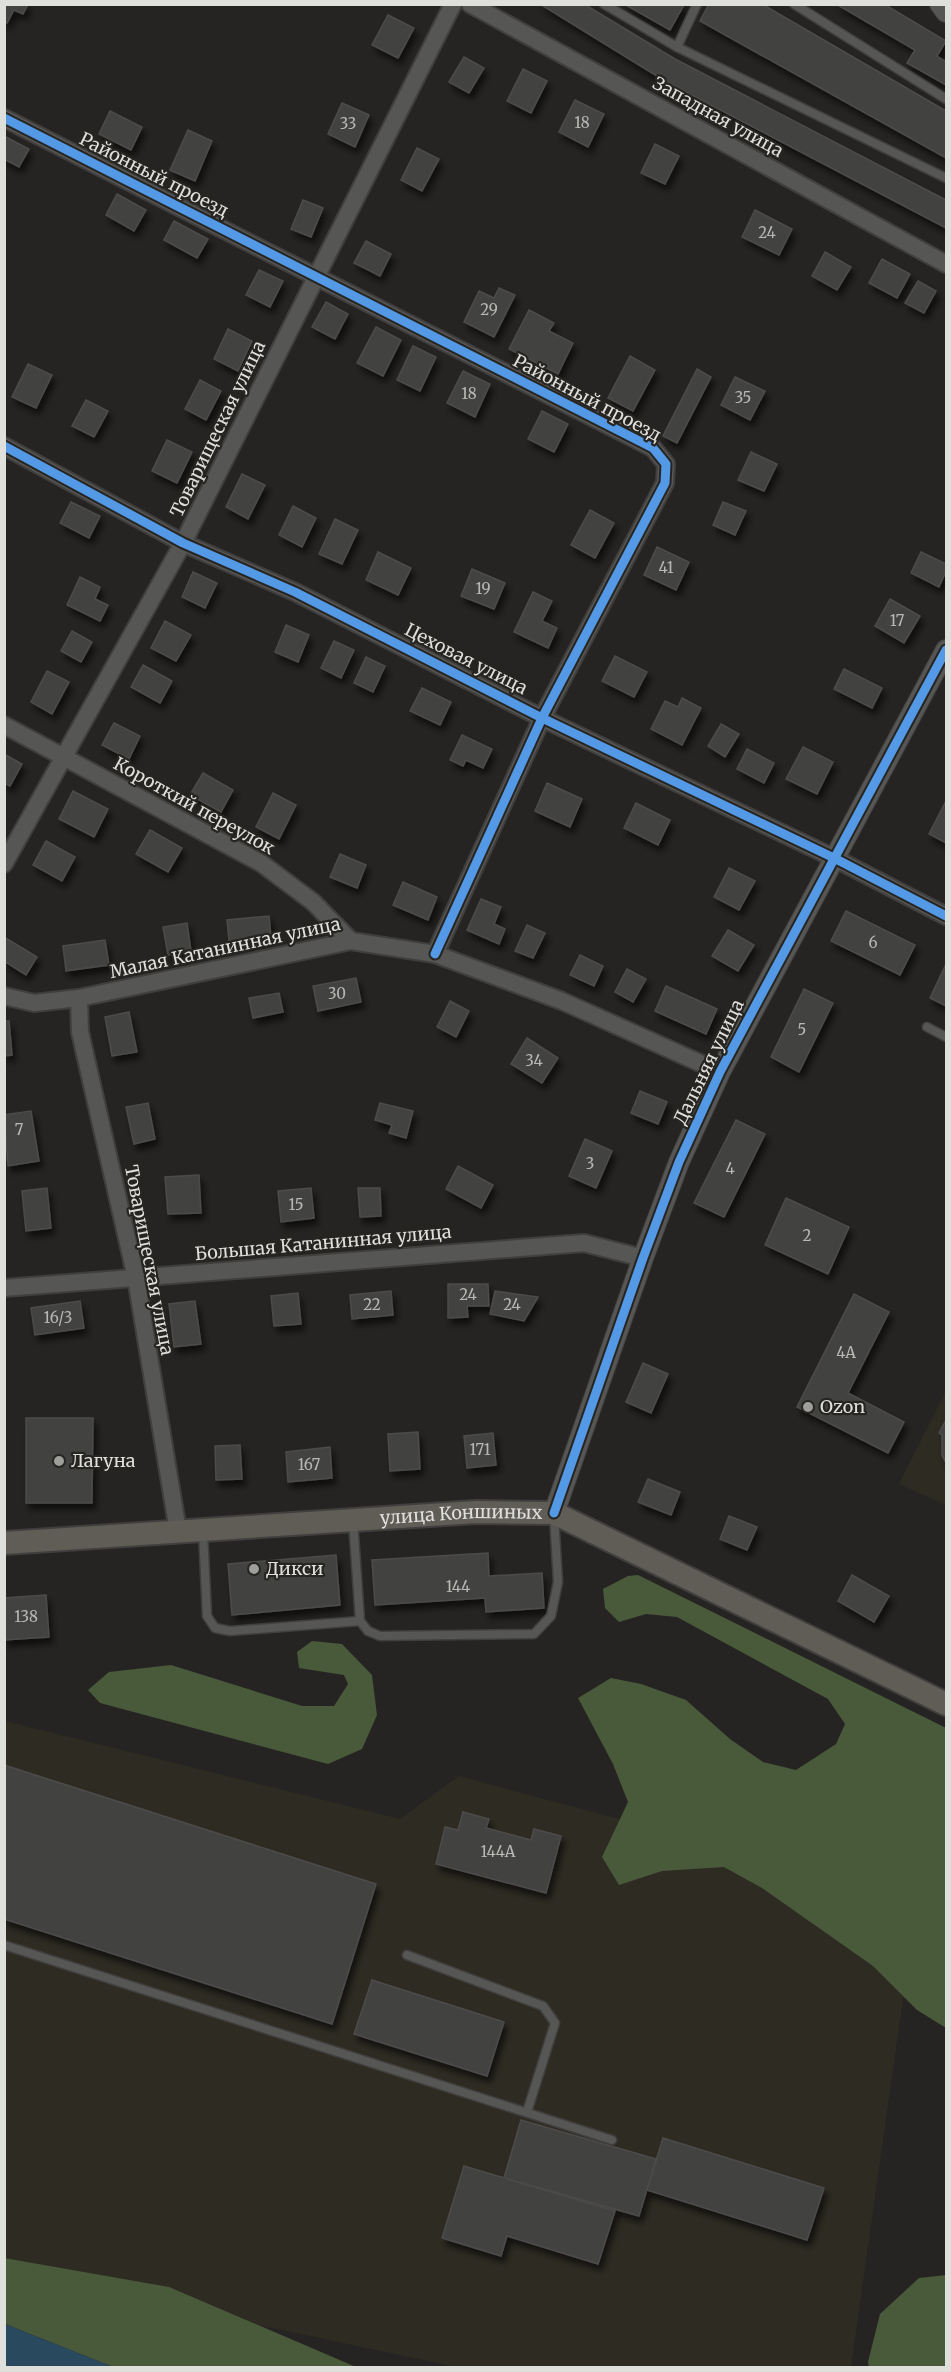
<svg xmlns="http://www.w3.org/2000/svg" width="951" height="2372" viewBox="0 0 951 2372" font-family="Merriweather,serif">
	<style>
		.built { fill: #2e2b23 }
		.forest { fill: #495a3b }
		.water { fill: #29495f }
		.building { fill: #424240; stroke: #4d4b4a; stroke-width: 1.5; filter: url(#shadow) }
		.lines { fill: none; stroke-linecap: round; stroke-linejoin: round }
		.service-casing { stroke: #403f3e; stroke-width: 11 }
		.minor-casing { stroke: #403f3e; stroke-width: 20 }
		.tertiary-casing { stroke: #403f3e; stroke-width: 22 }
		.secondary-casing { stroke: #403f3e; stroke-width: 26 }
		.service { stroke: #565655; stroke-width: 8 }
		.minor { stroke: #565655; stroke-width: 16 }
		.tertiary { stroke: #565655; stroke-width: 20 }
		.secondary { stroke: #605c56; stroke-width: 22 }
		.cycleway-casing { stroke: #262521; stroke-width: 13 }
		.cycleway { stroke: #5399e6; stroke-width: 9 }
		.poi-dot { fill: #9e9e9b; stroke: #262521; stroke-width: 2 }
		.labels { text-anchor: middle; stroke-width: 4.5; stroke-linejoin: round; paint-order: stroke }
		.number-label { font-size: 15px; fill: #b8b8b5 }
		.street-label { font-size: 18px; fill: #dfdfdc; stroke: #262521 }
		.poi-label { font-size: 18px; fill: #dfdfdc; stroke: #262521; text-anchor: start }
	</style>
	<defs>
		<filter id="shadow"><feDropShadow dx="3.5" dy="6" stdDeviation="3" flood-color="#0009"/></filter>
	</defs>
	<rect width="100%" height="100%" fill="#252422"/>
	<!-- built -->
	<g class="built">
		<path d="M946 1391V1505L899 1484Z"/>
		<path d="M5 1721 400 1819 459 1776 917 1899 851 2367H456L5 2271Z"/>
	</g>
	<!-- forest -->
	<g class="forest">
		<path d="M638 1575 946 1728V2028L917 2010 873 1966 762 1888 724 1867 662 1871 619 1885 602 1857 628 1802 613 1764 578 1698 611 1678 641 1684 686 1700 730 1739 763 1762 796 1770 836 1744 845 1724 828 1699 677 1617 646 1614 619 1622 605 1608 603 1589 628 1576Z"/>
		<path d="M312 1641 342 1644 372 1675 377 1715 362 1749 328 1764 100 1703 88 1690 109 1672 171 1665 302 1706H334L348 1684 344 1675 299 1668 297 1652Z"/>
		<path d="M4 2258 169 2287 356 2367H113L5 2324Z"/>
		<path d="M946 2275V2367H869L868 2362 880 2314 919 2278Z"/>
	</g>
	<!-- water -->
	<path class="water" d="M5 2324 113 2367H5Z"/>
	<!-- building -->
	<g class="building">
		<path d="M4 4H28L23 14 14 10 7 23 4 22Z"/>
		<path d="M540 4H584L675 59 946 200V228L665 81Z"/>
		<path d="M624 4H683L684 5 670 30Z"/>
		<path d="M709 4H762L946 111V158L700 21Z"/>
		<path d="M836 4H884L946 41 937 56 946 62V85L907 63 915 50Z"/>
		<path d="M388 15 414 28 398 58 372 45Z"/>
		<path d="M464 57 484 68 469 93 449 82Z"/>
		<path d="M523 69 547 81 531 113 507 101Z"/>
		<path d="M575 100 604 114 588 147 559 132Z"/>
		<path d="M342 103 369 115 355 147 328 134Z"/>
		<path d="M110 111 142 127 131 150 99 134Z"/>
		<path d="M188 130 212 141 195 181 170 170Z"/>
		<path d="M4 136 29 149 19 167 4 159Z"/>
		<path d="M655 144 679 156 665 184 641 173Z"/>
		<path d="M417 148 439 159 422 191 401 180Z"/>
		<path d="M117 194 146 210 134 231 106 215Z"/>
		<path d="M303 200 323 208 311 237 291 229Z"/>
		<path d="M755 210 792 229 779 255 742 237Z"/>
		<path d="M174 221 208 239 197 258 164 240Z"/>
		<path d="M366 241 391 254 380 276 354 263Z"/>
		<path d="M825 252 851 267 837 290 812 276Z"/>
		<path d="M882 259 910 274 897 298 869 283Z"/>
		<path d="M259 270 283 281 270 307 246 295Z"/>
		<path d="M918 281 936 291 924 313 905 303Z"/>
		<path d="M499 288 515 295 494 337 464 322 479 291 494 298Z"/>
		<path d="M326 302 348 314 335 339 312 327Z"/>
		<path d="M529 310 554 323 549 331 573 343 558 374 509 349Z"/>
		<path d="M376 327 401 340 383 376 357 363Z"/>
		<path d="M228 329 252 341 238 371 214 359Z"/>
		<path d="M413 346 436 357 420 391 397 380Z"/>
		<path d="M630 356 655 370 633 411 608 398Z"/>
		<path d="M28 364 52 375 36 408 12 397Z"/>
		<path d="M697 369 711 377 677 443 663 436Z"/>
		<path d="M463 371 490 384 475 417 447 403Z"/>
		<path d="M735 377 765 391 750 420 721 405Z"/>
		<path d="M200 380 221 391 206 420 185 409Z"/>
		<path d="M86 400 108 411 94 437 72 426Z"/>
		<path d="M542 411 568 424 554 452 528 439Z"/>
		<path d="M167 440 192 452 177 483 152 471Z"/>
		<path d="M751 452 777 464 764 491 738 480Z"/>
		<path d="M242 474 265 485 248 519 226 507Z"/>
		<path d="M71 502 100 516 89 538 60 523Z"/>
		<path d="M723 502 746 511 735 535 713 525Z"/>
		<path d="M293 506 316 518 302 547 279 535Z"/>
		<path d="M590 510 614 523 595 558 571 545Z"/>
		<path d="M335 519 358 530 342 564 319 554Z"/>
		<path d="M657 547 689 562 676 590 644 575Z"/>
		<path d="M378 552 411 568 398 595 366 580Z"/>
		<path d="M921 552 946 564V571L939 587 911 573Z"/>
		<path d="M472 569 505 583 494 609 461 596Z"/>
		<path d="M193 572 217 583 205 608 182 597Z"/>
		<path d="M80 577 100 587 95 599 108 605 100 621 67 605Z"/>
		<path d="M533 592 552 601 542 621 557 628 548 648 514 632Z"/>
		<path d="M890 599 920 616 904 643 875 626Z"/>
		<path d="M165 621 191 635 176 661 151 648Z"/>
		<path d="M286 625 309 635 298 662 275 652Z"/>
		<path d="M72 631 92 642 81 662 61 651Z"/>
		<path d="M334 641 354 650 341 678 321 668Z"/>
		<path d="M615 656 647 672 634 697 602 681Z"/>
		<path d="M366 657 385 666 373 692 354 683Z"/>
		<path d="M143 665 172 681 160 703 131 687Z"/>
		<path d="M844 669 882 688 872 708 834 689Z"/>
		<path d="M47 671 69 682 52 714 31 702Z"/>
		<path d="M422 688 451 702 440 725 410 711Z"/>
		<path d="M682 698 701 708 682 745 651 729 665 701 678 707Z"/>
		<path d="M114 723 140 736 129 759 102 745Z"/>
		<path d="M721 724 739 734 725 757 708 746Z"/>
		<path d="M462 735 492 749 483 768 466 760 463 766 450 760Z"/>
		<path d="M803 747 833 762 817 794 786 779Z"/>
		<path d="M747 749 774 763 764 783 737 769Z"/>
		<path d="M4 754 22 764 10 786 4 783Z"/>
		<path d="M203 773 233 790 221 812 190 795Z"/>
		<path d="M547 783 582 799 570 827 535 811Z"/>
		<path d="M73 791 108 809 94 837 59 819Z"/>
		<path d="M273 793 296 805 279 839 256 827Z"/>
		<path d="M946 801V843L929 834Z"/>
		<path d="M636 803 670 820 658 845 624 828Z"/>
		<path d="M150 830 182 848 168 872 136 854Z"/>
		<path d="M46 841 75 857 62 881 33 865Z"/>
		<path d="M340 854 366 865 357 888 330 877Z"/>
		<path d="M729 868 755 881 739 910 714 897Z"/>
		<path d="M403 882 437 897 428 920 393 905Z"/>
		<path d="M481 899 501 907 494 924 505 929 499 944 467 930Z"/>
		<path d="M846 911 915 945 900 975 831 941Z"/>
		<path d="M269 916 271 937 229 941 227 920Z"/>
		<path d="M187 923 191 951 168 955 163 927Z"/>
		<path d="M527 925 545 933 533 958 515 951Z"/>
		<path d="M728 930 754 945 738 971 712 956Z"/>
		<path d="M4 937 37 957 26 975 4 961Z"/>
		<path d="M105 940 109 965 66 971 63 946Z"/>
		<path d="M580 955 603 966 594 986 570 975Z"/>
		<path d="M946 964V1006L930 998Z"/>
		<path d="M627 969 646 979 633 1002 615 992Z"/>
		<path d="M356 978 361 1002 318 1011 313 986Z"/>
		<path d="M666 986 717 1009 706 1034 655 1011Z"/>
		<path d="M804 989 833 1003 799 1072 771 1057Z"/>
		<path d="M279 993 283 1012 253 1018 249 998Z"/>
		<path d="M450 1001 469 1011 456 1037 437 1027Z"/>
		<path d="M129 1012 137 1052 112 1056 105 1017Z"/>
		<path d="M4 1021H9L12 1055 4 1056Z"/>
		<path d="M527 1038 558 1058 542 1083 511 1064Z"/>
		<path d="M640 1091 667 1102 658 1124 631 1113Z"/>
		<path d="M148 1103 155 1139 134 1144 126 1107Z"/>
		<path d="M380 1103 413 1111 406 1138 389 1133 392 1125 375 1120Z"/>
		<path d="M31 1111 39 1161 8 1166 4 1115Z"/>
		<path d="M736 1120 765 1134 724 1217 694 1203Z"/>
		<path d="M585 1139 612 1151 596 1188 569 1176Z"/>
		<path d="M458 1166 493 1185 481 1208 446 1189Z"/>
		<path d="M199 1175 201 1213 168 1214 165 1177Z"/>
		<path d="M47 1188 51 1228 26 1231 22 1191Z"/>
		<path d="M311 1188 314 1218 281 1222 278 1191Z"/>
		<path d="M358 1188H380L381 1216 360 1217Z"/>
		<path d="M786 1198 849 1227 828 1274 765 1245Z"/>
		<path d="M448 1284H488L489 1306H467L468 1317 448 1318Z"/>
		<path d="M391 1291 393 1315 352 1319 350 1295Z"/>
		<path d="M495 1291 538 1297 524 1321 490 1314Z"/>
		<path d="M298 1293 301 1324 274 1326 271 1296Z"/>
		<path d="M854 1294 889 1312 848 1393 904 1422 888 1453 797 1407Z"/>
		<path d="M80 1301 84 1328 35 1335 31 1308Z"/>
		<path d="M195 1301 201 1344 174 1347 169 1304Z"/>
		<path d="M643 1363 668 1374 651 1413 626 1402Z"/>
		<path d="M26 1418H93L92 1503H26Z"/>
		<path d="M946 1420V1463L942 1455V1435L939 1433Z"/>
		<path d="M418 1432 420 1469 390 1471 388 1434Z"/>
		<path d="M493 1433 496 1465 467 1468 464 1436Z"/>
		<path d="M240 1445 242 1479 216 1480 215 1446Z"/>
		<path d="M330 1447 332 1478 288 1482 286 1452Z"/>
		<path d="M648 1479 680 1492 671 1515 638 1502Z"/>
		<path d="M729 1516 757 1527 747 1550 720 1539Z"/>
		<path d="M488 1553 489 1576 542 1573 544 1608 486 1612 485 1598 375 1605 372 1560Z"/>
		<path d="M336 1555 340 1605 232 1615 228 1564Z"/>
		<path d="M852 1575 889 1596 874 1622 838 1601Z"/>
		<path d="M46 1595 49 1637 4 1640V1598Z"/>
		<path d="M4 1765 376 1884 332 2024 4 1919Z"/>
		<path d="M463 1812 489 1819 486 1828 531 1840 534 1829 561 1836 546 1893 436 1864 445 1827 458 1830Z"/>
		<path d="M372 1980 504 2022 487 2076 354 2034Z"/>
		<path d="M521 2120 656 2159 639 2216 504 2178Z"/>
		<path d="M663 2138 824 2188 807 2240 647 2190Z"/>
		<path d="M464 2166 615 2211 598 2264 507 2236 501 2256 442 2238Z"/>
	</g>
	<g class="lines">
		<defs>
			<g id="service">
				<path d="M604 4 677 47 946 178"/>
				<path d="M794 4 946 99"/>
				<path d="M677 47 697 4"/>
				<path d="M927 1027 946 1037"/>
				<path d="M353 1520 360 1621 368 1631 380 1636 534 1634 551 1616 558 1582 554 1516"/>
				<path d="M203 1531 207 1616 215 1628 230 1631 360 1621"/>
				<path d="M4 1945 612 2140"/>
				<path d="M407 1955 543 2006 555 2023 527 2112"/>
			</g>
			<g id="minor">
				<path d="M470 4 946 264"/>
				<path d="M4 118 653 448 666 464 665 483 542 718 435 954"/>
				<path d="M4 446 183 543 295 592 542 718 834 858 946 916"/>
				<path d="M4 725 261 863 313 902 351 941"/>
				<path d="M4 864 183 543 453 4"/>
				<path d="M4 996 34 1003 79 998 351 941 435 954 562 1001 720 1072"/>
				<path d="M79 998 80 1032 136 1278 178 1531"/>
				<path d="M4 1288 584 1243 643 1258"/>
			</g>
			<g id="tertiary">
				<path d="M940 4 946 12"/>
				<path d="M554 1513 643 1258 679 1162 720 1072 946 650"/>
			</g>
			<g id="secondary">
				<path id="s1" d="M4 1543 476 1512 554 1513 946 1704"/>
			</g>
		</defs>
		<!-- service casing -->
		<use href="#service" class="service-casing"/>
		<!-- minor casing -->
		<use href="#minor" class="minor-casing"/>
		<!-- tertiary casing -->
		<use href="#tertiary" class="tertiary-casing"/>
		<!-- secondary casing -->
		<use href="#secondary" class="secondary-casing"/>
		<!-- service -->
		<use href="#service" class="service"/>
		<!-- minor -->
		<use href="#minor" class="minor"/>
		<!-- tertiary -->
		<use href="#tertiary" class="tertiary"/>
		<!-- secondary -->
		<use href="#secondary" class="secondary"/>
		<defs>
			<g id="cycleway">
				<path d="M4 118 653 448 666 464 665 483 542 718 435 954"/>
				<path d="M4 446 183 543 295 592 542 718 834 858 946 916"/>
				<path d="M554 1513 643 1258 679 1162 720 1072 946 650"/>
			</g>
		</defs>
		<!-- cycleway casing -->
		<use href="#cycleway" class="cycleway-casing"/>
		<!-- cycleway -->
		<use href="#cycleway" class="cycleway"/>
	</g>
	<!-- markers -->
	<g class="poi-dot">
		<circle cx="808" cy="1407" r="6"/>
		<circle cx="59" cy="1461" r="6"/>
		<circle cx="254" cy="1569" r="6"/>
	</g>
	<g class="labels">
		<!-- number labels -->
		<g class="number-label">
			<text x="582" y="128">18</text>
			<text x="348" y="129">33</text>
			<text x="767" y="238">24</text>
			<text x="489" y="315">29</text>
			<text x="469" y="399">18</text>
			<text x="743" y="403">35</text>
			<text x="666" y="573">41</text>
			<text x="483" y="594">19</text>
			<text x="897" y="626">17</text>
			<text x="873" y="948">6</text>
			<text x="337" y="999">30</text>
			<text x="802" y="1035">5</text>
			<text x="534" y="1066">34</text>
			<text x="19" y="1135">7</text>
			<text x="590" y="1169">3</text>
			<text x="730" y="1174">4</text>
			<text x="296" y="1210">15</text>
			<text x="807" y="1241">2</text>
			<text x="468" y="1300">24</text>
			<text x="372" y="1310">22</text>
			<text x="512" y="1310">24</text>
			<text x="58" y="1323">16/3</text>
			<text x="846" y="1358">4А</text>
			<text x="480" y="1455">171</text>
			<text x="309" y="1470">167</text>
			<text x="458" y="1592">144</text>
			<text x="26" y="1622">138</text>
			<text x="498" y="1857">144А</text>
		</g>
		<!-- street labels -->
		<g class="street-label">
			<text transform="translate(718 117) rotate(29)" y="6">Западная улица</text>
			<text transform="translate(154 175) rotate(27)" y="6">Районный проезд</text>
			<text transform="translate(587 398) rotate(28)" y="6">Районный проезд</text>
			<text transform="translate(218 429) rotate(-64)" y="6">Товарищеская улица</text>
			<text transform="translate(466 659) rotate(27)" y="6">Цеховая улица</text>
			<text transform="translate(194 806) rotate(29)" y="6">Короткий переулок</text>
			<text transform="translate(225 948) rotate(-12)" y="6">Малая Катанинная улица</text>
			<text transform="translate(709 1062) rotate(-64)" y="6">Дальняя улица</text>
			<text transform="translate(323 1243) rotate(-5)" y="6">Большая Катанинная улица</text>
			<text transform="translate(149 1260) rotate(79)" y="6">Товарищеская улица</text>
			<text dy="6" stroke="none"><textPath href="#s1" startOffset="458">улица Коншиных</textPath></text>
		</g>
		<!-- poi labels -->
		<g class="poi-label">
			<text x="820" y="1413">Ozon</text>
			<text x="71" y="1467">Лагуна</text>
			<text x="266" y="1575">Дикси</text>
		</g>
	</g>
	<!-- border -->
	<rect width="951" height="2372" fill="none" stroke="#dfdfdc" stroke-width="12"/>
</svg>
